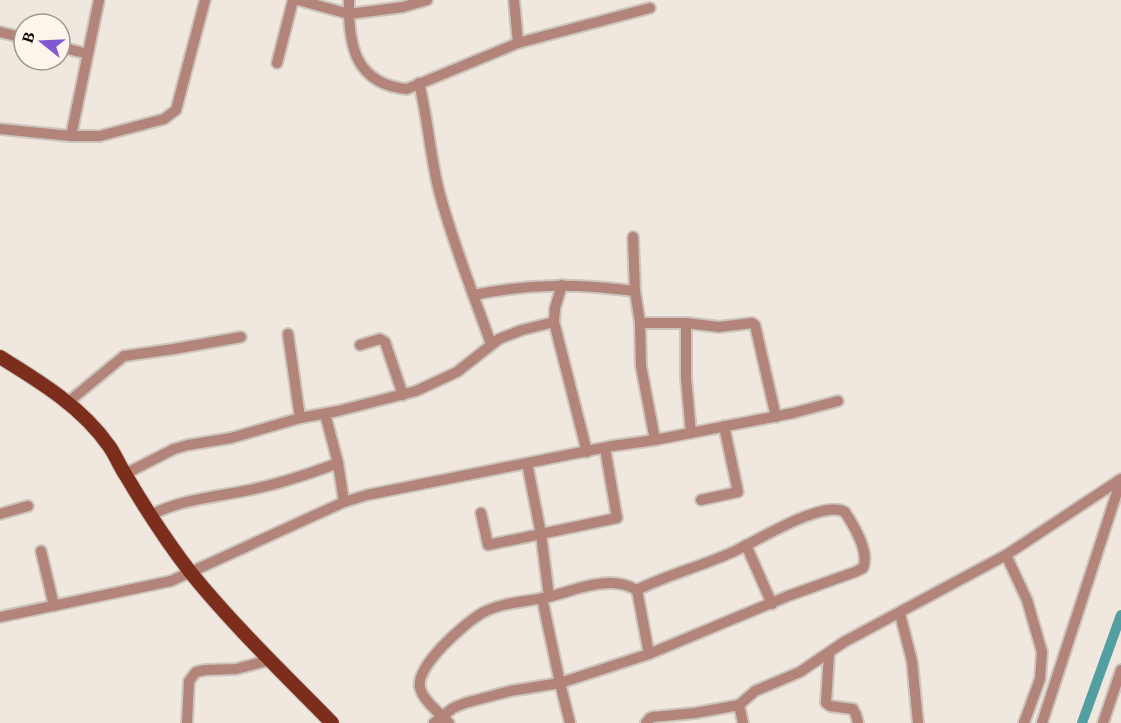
<svg xmlns="http://www.w3.org/2000/svg" width="1121" height="723" viewBox="0 0 1121 723" font-family="Spectral,serif">
	<style>
		.lines { fill: none; stroke-linecap: round; stroke-linejoin: round }
		.canal { stroke: #539ea0; stroke-width: 10 }
		.minor-casing { stroke: #ccc5bd; stroke-width: 14 }
		.major-casing { stroke: #ccc5bd; stroke-width: 16 }
		.minor { stroke: #b38479; stroke-width: 10 }
		.major { stroke: #7c2d1b; stroke-width: 14 }
	</style>
	<rect width="100%" height="100%" fill="#f0e8df"/>
	<g class="lines">
		<!-- canal -->
		<path class="canal" d="M1082 723 1121 615"/>
		<defs>
			<g id="minor">
				<path d="M298 0 349 14 403 7 427 0"/>
				<path d="M349 0C348 45 355 84 407 89L518 43 650 8"/>
				<path d="M514 0 518 43"/>
				<path d="M0 32 24 38"/>
				<path d="M60 47 88 54"/>
				<path d="M277 63 293 0"/>
				<path d="M419 83C428 119 430 156 439 191 453 244 473 293 491 344"/>
				<path d="M0 129 71 136H100L164 119 176 110 205 0"/>
				<path d="M71 136 99 0"/>
				<path d="M633 237 635 291 640 323 641 366 655 440"/>
				<path d="M562 285 555 308 554 322 587 452"/>
				<path d="M474 295C531 283 578 284 635 291"/>
				<path d="M640 323H686L719 327 752 323 755 325 776 417"/>
				<path d="M686 323V378L691 433"/>
				<path d="M288 334 300 418"/>
				<path d="M360 345 380 339 385 342 403 395"/>
				<path d="M67 403 124 356 174 349 241 337"/>
				<path d="M325 414 338 463 344 502"/>
				<path d="M527 463 541 534 549 597"/>
				<path d="M125 474 174 449 188 445 231 438 300 418 338 411 416 391 457 372 499 339 522 330 554 322"/>
				<path d="M701 500 738 492 724 426"/>
				<path d="M481 513 488 545 617 518 605 448"/>
				<path d="M0 514 28 506"/>
				<path d="M151 515C181 499 217 497 249 490 279 484 309 474 338 463"/>
				<path d="M746 545 772 604"/>
				<path d="M41 551 54 606"/>
				<path d="M1006 555 1027 600 1042 652 1040 679 1024 723"/>
				<path d="M637 590 649 654"/>
				<path d="M542 598 560 683 570 723"/>
				<path d="M900 614 912 661 918 723"/>
				<path d="M0 617 171 581 344 502 367 495 612 446 655 440 793 413 838 401"/>
				<path d="M829 654 826 703 830 706 853 709 856 715 858 723"/>
				<path d="M187 723 189 681 196 672 205 670 236 669 270 660"/>
				<path d="M434 723 453 708 465 703 510 691 560 683 649 654 788 596 855 572 863 568C870 552 854 526 845 512 823 499 757 541 735 551 703 566 669 574 637 590"/>
				<path d="M449 723C440 713 424 702 420 688 415 666 465 623 482 613 502 602 527 602 548 597 569 592 589 583 611 583 620 583 628 585 637 590"/>
				<path d="M646 723 650 718 653 717 695 713 739 705"/>
				<path d="M743 723 739 705 755 691 800 672 844 642 1006 555 1121 479"/>
				<path d="M1042 723 1121 480"/>
				<path d="M1103 723 1121 670"/>
			</g>
			<path id="major" d="M0 357C39 381 82 407 109 446 115 454 119 465 125 474 145 508 167 542 191 573 233 625 285 675 332 723"/>
		</defs>
		<!-- minor casing -->
		<use href="#minor" class="minor-casing"/>
		<!-- major casing -->
		<use href="#major" class="major-casing"/>
		<!-- minor -->
		<use href="#minor" class="minor"/>
		<!-- major -->
		<use href="#major" class="major"/>
	</g>
	<!-- north arrow -->
	<g transform="translate(42 42) rotate(288)"><circle r="28" fill="#fdf5ec" stroke="#9d9791" stroke-width="1.5"/>
	<path d="M0-4.5L10 22L0 15L-10 22Z" fill="#8258d2"/>
	<text y="-9" font-size="16" font-weight="bold" text-anchor="middle" fill="#0e0b08">B</text>
	</g>
</svg>
